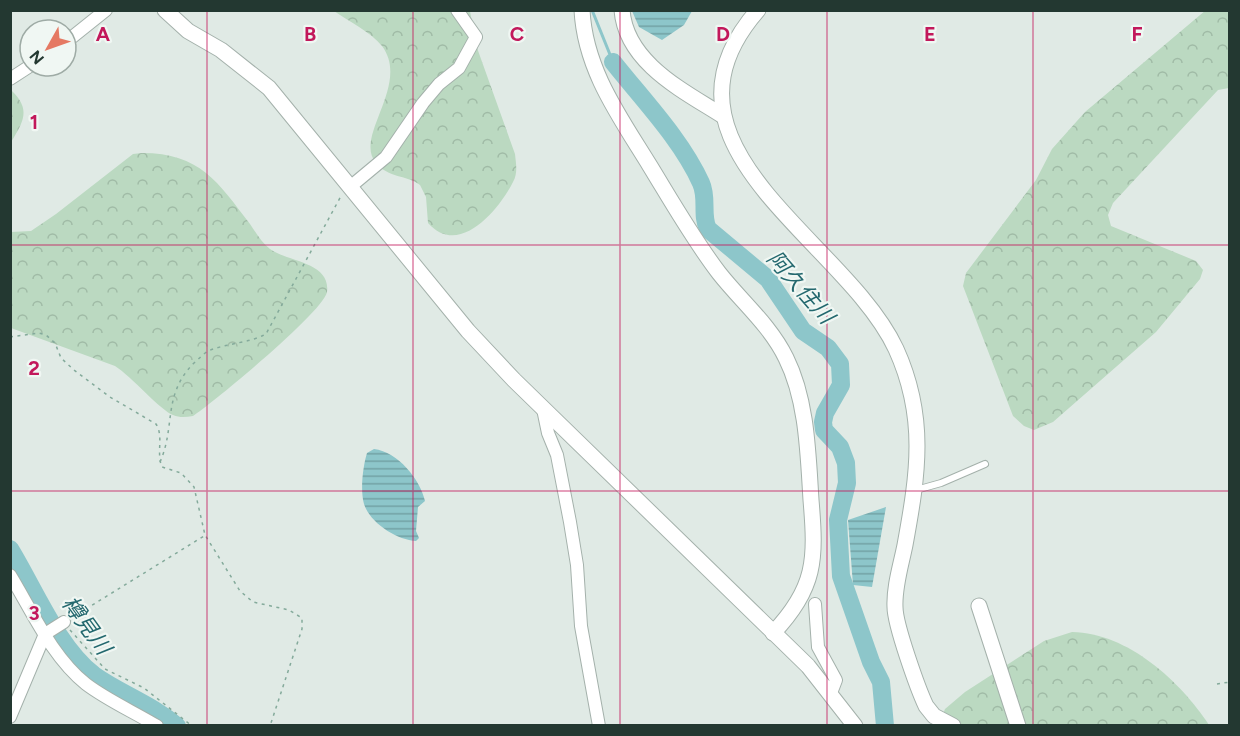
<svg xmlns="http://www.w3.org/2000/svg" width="1240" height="736" viewBox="0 0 1240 736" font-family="Figtree,'Noto Sans JP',sans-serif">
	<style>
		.forest { fill: url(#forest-crowns) }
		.water { fill: url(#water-rules) }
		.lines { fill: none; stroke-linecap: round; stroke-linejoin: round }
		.stream { stroke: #8dc6ca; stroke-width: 3 }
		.river { stroke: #8dc6ca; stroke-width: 18 }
		.service-casing { stroke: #a4b1ab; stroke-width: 8 }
		.minor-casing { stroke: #a4b1ab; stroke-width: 14 }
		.tertiary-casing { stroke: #a4b1ab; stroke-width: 17 }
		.path { stroke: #84aa9b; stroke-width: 1.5; stroke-dasharray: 3 4.5; stroke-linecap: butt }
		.service { stroke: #fff; stroke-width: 6 }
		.minor { stroke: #fff; stroke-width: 12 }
		.tertiary { stroke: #fff; stroke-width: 15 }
		.grid { fill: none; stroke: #c2185b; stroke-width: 1.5; stroke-opacity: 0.55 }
		.labels { text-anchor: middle; stroke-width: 4.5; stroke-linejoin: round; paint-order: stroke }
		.water-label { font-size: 22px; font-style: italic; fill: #23686e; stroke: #f0f7f3 }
		.grid-label { font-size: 20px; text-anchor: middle; font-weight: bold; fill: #c2185b; stroke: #f0f7f3; stroke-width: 4.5; stroke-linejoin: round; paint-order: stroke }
	</style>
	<defs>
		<pattern id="forest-crowns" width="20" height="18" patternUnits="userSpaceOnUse" patternTransform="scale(1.5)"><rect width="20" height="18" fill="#bbd9c1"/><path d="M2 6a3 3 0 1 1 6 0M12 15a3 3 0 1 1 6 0" fill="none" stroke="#a0bba6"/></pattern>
		<pattern id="water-rules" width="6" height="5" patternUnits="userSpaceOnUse" patternTransform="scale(1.5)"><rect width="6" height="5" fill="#8dc6ca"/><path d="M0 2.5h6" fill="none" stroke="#73a2a5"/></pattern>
	</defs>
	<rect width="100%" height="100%" fill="#e0eae5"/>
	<!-- forest -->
	<g class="forest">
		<path d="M1206 10 1229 11V88L1218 90 1113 203 1108 215 1111 226 1196 261 1203 270 1200 279 1156 332 1053 422 1034 430 1024 426 1013 416 963 286 966 273 1036 180 1052 149 1085 112Z"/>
		<path d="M334 11H470L476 45 515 154C516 164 518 173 513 182 499 210 459 258 428 223L426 197 420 185C407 175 388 178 376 163 353 137 411 85 382 46 371 32 348 21 334 11Z"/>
		<path d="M11 90C31 109 24 121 11 142Z"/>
		<path d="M142 153C200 153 218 182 250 224 256 233 262 243 270 249 288 262 331 262 327 292 324 311 213 403 193 416 186 417 180 418 173 415 161 411 131 376 115 366L11 328V232L31 231 56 214 133 154Z"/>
		<path d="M1072 632C1128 633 1180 681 1209 725L938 726 945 709 965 692 1044 641Z"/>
	</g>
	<!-- water -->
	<g class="water">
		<path d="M632 11H692L684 25 662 40 639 27Z"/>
		<path d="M374 449C398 452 420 479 425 501L418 507 416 531 419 538 416 541C397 540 370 523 364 504 360 490 363 466 367 453Z"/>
		<path d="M886 507 872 587 853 585 848 520Z"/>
	</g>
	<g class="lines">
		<!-- stream -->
		<path class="stream" d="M592 10 613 62"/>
		<!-- river -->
		<g class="river">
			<path d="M613 62C643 100 681 139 701 183 708 198 701 215 708 229L768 279 803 331 828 348 840 364 841 385 825 413 823 422 824 430 840 447 846 463 847 483 838 520 841 576 871 662 881 682 885 726"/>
			<path d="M10 549C34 588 58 648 94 675 121 694 151 704 177 726"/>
		</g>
		<defs>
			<path id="service" d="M916 490 941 483 985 464"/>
			<g id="minor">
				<path d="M66 42 106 10"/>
				<path d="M10 79 30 66"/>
				<path d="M350 187 386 157 423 103 439 84 459 68 476 37 457 10"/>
				<path d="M543 409 548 433 557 455 570 522 577 565 581 626 599 726"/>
				<path d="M10 575C32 611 52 657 86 684 107 700 134 712 157 726"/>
				<path d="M815 604 818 647 836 680 831 693"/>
				<path d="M10 717 45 634 64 622"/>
			</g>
			<g id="tertiary">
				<path d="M165 10 188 31 221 50 269 88 468 331 514 380 808 666 855 726"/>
				<path d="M582 10C585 70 620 117 650 166 672 202 693 239 719 273 741 301 770 325 786 358 807 400 808 453 811 500 816 559 816 588 773 633"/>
				<path d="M622 10C626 63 684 91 723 116"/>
				<path d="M758 10C639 146 845 239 896 349 927 417 918 474 905 545 901 565 894 587 895 607 895 625 918 689 926 706L934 716 953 726"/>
				<path d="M979 606 1018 726"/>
			</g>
		</defs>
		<!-- service casing -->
		<use href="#service" class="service-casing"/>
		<!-- minor casing -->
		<use href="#minor" class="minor-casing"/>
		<!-- tertiary casing -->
		<use href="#tertiary" class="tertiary-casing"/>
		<!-- path -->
		<g class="path">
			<path d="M10 337 39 333 46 335 55 343 61 358 74 370 110 397 156 424C164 436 156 453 162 467L181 473 194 487 205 535 240 591 253 602 289 610 302 618V629L270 726"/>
			<path d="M160 462C176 426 162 395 194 363 199 359 203 354 208 351 227 343 250 343 266 334L341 196"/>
			<path d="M73 617 204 536"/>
			<path d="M70 630 105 669 144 688 192 726"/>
			<path d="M1217 684 1230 682"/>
		</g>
		<!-- service -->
		<use href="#service" class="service"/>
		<!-- minor -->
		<use href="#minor" class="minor"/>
		<!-- tertiary -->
		<use href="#tertiary" class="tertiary"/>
	</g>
	<!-- grid -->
	<path class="grid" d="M207 10V726M413 10V726M620 10V726M827 10V726M1033 10V726M10 245H1230M10 491H1230"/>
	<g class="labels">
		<!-- water labels -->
		<g class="water-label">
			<text transform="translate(801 287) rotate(49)" y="8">阿久住川</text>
			<text transform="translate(87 625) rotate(54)" y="8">樽見川</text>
		</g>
	</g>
	<g class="grid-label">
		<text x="103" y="41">A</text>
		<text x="310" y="41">B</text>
		<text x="517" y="41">C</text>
		<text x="723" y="41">D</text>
		<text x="930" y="41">E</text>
		<text x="1137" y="41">F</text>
		<text x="34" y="129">1</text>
		<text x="34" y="375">2</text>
		<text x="34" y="620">3</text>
	</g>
	<!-- border -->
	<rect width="1240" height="736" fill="none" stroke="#233831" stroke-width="24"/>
	<!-- north arrow -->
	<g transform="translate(48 48) rotate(230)"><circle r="28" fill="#f0f7f3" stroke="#9eaba5" stroke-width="1.5"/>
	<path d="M0-4.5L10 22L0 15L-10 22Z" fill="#e57963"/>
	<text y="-9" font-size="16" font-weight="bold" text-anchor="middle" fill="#233831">N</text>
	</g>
</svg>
